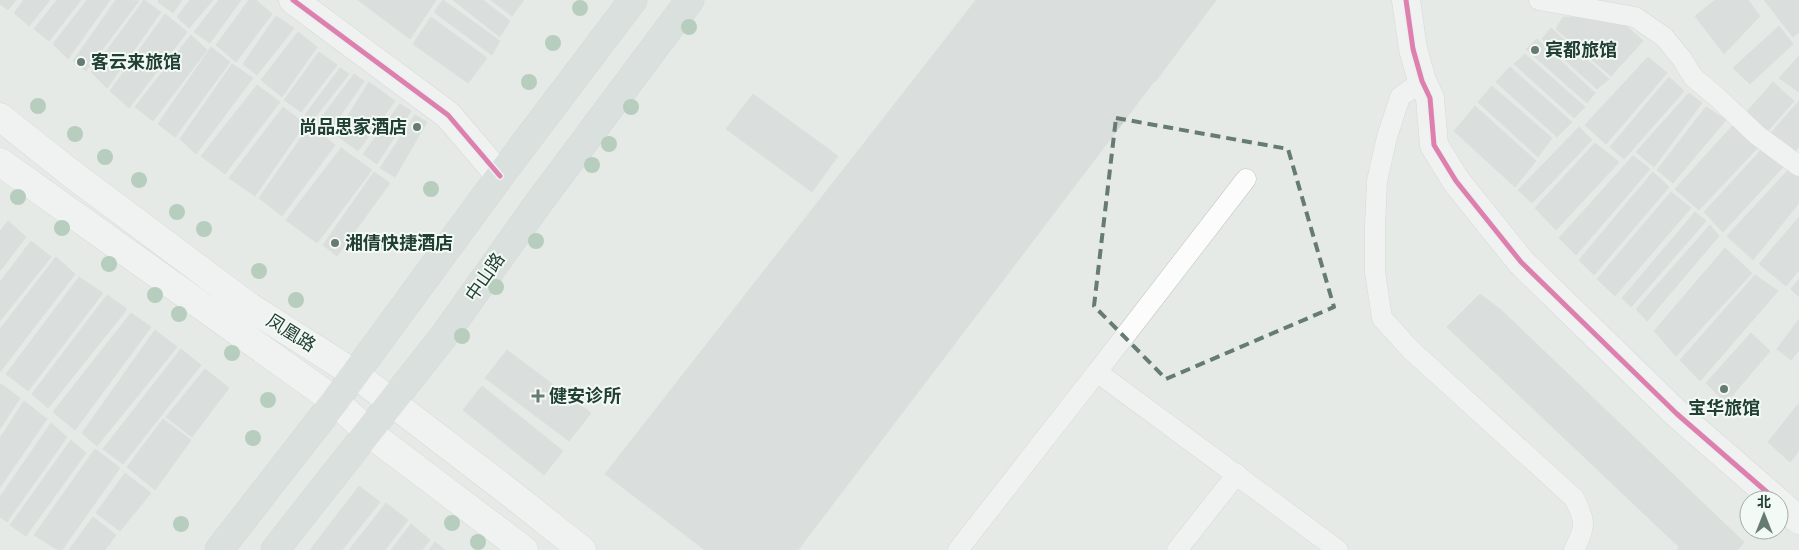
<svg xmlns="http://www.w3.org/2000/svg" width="1799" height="550" viewBox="0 0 1799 550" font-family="'Nunito Sans','Noto Sans SC',sans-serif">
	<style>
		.building { fill: #ccd1cf; stroke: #cdd3d0 }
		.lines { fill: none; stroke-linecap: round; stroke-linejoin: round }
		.lane-casing { stroke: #c2c7c4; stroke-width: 21 }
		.street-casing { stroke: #c2c7c4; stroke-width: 29 }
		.secondary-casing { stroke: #c0c8c4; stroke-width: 29 }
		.primary-casing { stroke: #bcc6c2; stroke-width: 29 }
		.lane { stroke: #fbfcfb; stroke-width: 20 }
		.street { stroke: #fbfcfb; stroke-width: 28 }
		.secondary { stroke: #fbfcfb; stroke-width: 28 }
		.primary { stroke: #cdd6d3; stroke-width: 28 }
		.cycleway-casing { stroke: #f3f9f5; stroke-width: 8 }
		.cycleway { stroke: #d6006c; stroke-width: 5 }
		.tree { fill: #7eab8b }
		.marked { fill: none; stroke: #667b73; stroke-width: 4; stroke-dasharray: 10 6; stroke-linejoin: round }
		.poi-dot { fill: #667b73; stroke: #f3f9f5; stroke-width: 2 }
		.labels { text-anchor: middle; stroke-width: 4; stroke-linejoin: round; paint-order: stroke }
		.poi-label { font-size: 18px; font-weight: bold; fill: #213f34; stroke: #f3f9f5; text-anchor: start }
		.street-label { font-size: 18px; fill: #213f34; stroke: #f3f9f5 }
	</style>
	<rect width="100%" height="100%" fill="#e5eae7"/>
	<!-- building -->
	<g class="building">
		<path d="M0 0H16L8 10 0 4Z"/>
		<path d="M24 0H50L29 26 14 13Z"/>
		<path d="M57 0H81L49 41 34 29Z"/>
		<path d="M87 0H110L68 59 53 44Z"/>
		<path d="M116 0 139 1 86 71 73 61Z"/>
		<path d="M144 0 161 12 107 88 91 72Z"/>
		<path d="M159 0H182L173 13 158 2Z"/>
		<path d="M190 0H213L189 28 177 17Z"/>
		<path d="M219 0H241L210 43 194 32Z"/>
		<path d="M249 0H256L272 14 236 62 216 45Z"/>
		<path d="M358 0H436L410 39Z"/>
		<path d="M443 0 500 41 492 55 434 12Z"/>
		<path d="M453 0H483L510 21 500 37Z"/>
		<path d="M491 0H524L512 16Z"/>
		<path d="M976 0H1216L798 550H705L605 474Z"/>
		<path d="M1093 0H1216L1155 82 1131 60 1111 34Z"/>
		<path d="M1715 0H1748L1760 16 1724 54 1695 16Z"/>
		<path d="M1764 0H1799V32L1793 37Z"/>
		<path d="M165 14 187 32 129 108 110 91Z"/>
		<path d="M276 16 294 28 257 75 243 64Z"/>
		<path d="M431 17 487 58 468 83 413 44Z"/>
		<path d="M1563 17 1620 20 1643 41 1611 76 1556 29Z"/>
		<path d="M1779 26 1793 44 1750 84 1733 68Z"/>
		<path d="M1551 28 1609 79 1597 89 1542 39Z"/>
		<path d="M298 32 317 47 282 97 261 80Z"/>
		<path d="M191 35 207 50 153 121 135 107Z"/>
		<path d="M1537 39 1595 93 1587 103 1526 49Z"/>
		<path d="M211 47 230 62 175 137 158 124Z"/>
		<path d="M319 52 337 65 301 112 284 100Z"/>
		<path d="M1525 54 1585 107 1574 118 1514 64Z"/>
		<path d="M1799 56V92L1779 78Z"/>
		<path d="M1648 57 1667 73 1606 144 1585 125Z"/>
		<path d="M232 64 253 78 196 154 180 139Z"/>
		<path d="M1510 67 1572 122 1557 137 1496 82Z"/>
		<path d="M340 68 349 74 313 120 305 115Z"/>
		<path d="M354 74 364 81 330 131 318 122Z"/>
		<path d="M1669 77 1684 91 1624 159 1610 147Z"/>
		<path d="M369 82 395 101 358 151 336 135Z"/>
		<path d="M1773 82 1794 101 1766 133 1745 114Z"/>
		<path d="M257 85 280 102 225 174 201 156Z"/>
		<path d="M1492 86 1552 138 1538 157 1478 102Z"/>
		<path d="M1689 93 1702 103 1654 167 1636 152Z"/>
		<path d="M753 94 838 156 812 192 726 129Z"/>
		<path d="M1799 101V147L1793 154 1770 134Z"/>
		<path d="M400 104 411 111 377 164 363 154Z"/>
		<path d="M1475 106 1536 161 1515 187 1454 131Z"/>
		<path d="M283 107 305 124 255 196 229 178Z"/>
		<path d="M1706 107 1726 120 1673 183 1657 170Z"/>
		<path d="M415 115 427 122 395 177 380 168Z"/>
		<path d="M1734 124 1760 145 1699 210 1675 189Z"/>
		<path d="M310 125 335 145 282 216 259 198Z"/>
		<path d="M1579 127 1592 140 1532 203 1518 190Z"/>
		<path d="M1595 143 1619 162 1556 230 1535 208Z"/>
		<path d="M1764 147 1785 165 1723 232 1704 212Z"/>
		<path d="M341 148 372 170 317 243 286 220Z"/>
		<path d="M1633 156 1650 169 1576 255 1559 238Z"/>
		<path d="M1791 167 1799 174V203L1753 260 1727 236Z"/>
		<path d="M374 172 390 183 337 256 323 245Z"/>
		<path d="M1653 172 1669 187 1594 275 1579 260Z"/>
		<path d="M1671 192 1691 208 1615 296 1597 279Z"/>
		<path d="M1695 212 1706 221 1631 307 1622 298Z"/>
		<path d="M1799 217V270L1786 286 1759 264Z"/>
		<path d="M8 221 26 237 0 271V231Z"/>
		<path d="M1710 225 1719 236 1647 321 1636 309Z"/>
		<path d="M31 241 51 257 0 321V282Z"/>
		<path d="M1725 248 1752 273 1676 356 1654 331Z"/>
		<path d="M56 257 75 274 0 372V329Z"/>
		<path d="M1755 275 1778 291 1700 381 1680 360Z"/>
		<path d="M79 277 103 293 28 391 6 374Z"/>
		<path d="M1799 279V297L1791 289Z"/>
		<path d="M1480 294 1500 309 1744 542 1738 550H1677L1679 547 1447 327Z"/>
		<path d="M107 295 127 309 48 408 32 394Z"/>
		<path d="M131 313 151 327 75 430 53 412Z"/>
		<path d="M1799 319V350L1791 360 1777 349Z"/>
		<path d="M155 330 177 347 97 446 82 433Z"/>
		<path d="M1751 333 1770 351 1726 403 1706 383Z"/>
		<path d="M181 349 201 365 123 464 103 449Z"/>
		<path d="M507 350 591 413 569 441 485 378Z"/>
		<path d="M205 369 229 388 192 437 166 417Z"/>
		<path d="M1 384 20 398 0 429V385Z"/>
		<path d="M482 386 563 451 544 475 463 410Z"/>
		<path d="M24 401 47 419 0 487V438Z"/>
		<path d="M1799 403V451L1790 462 1768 442Z"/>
		<path d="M163 419 191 440 155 490 127 467Z"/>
		<path d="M51 423 67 437 7 522 0 517V497Z"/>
		<path d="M71 440 86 453 26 536 10 525Z"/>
		<path d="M95 449 120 468 62 550H58L34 535Z"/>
		<path d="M125 473 151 493 120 531 96 513Z"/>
		<path d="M359 486 380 502 342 550H310Z"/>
		<path d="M386 503 408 520 385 550H349Z"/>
		<path d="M93 517 116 535 105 550H69Z"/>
		<path d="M411 524 430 540 422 550H391Z"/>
		<path d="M435 542 445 550H429Z"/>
	</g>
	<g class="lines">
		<defs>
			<g id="lane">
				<path d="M1539 0 1635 17 1664 37 1682 59 1693 77 1717 97 1757 135 1799 166"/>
				<path d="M1422 81 1400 97 1387 137 1377 181 1375 226V272L1382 318 1410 349 1574 498C1586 521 1586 527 1574 550"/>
				<path d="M1097 372 1246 179"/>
				<path d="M958 550 1097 372 1338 550"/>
				<path d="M1177 550 1237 474"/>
			</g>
			<g id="street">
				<path d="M293 0 448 115 500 176"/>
				<path d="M1406 0 1413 49 1422 81 1430 98 1434 145 1456 181 1521 262 1677 414 1776 500"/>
				<path d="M1779 503 1799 520"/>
			</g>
			<g id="secondary">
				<path d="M0 117 72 174 250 307 355 374 514 496 582 550"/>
				<path d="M0 162 335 401 368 432 524 550"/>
			</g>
			<g id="primary">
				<path d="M219 550 335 401 500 176 633 0"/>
				<path d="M275 550 446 333 537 205 690 0"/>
			</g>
		</defs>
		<!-- lane casing -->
		<use href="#lane" class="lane-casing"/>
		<!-- street casing -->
		<use href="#street" class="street-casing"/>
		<!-- secondary casing -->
		<use href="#secondary" class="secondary-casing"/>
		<!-- primary casing -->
		<use href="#primary" class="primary-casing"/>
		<!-- lane -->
		<use href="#lane" class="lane"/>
		<!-- street -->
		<use href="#street" class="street"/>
		<!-- secondary -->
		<use href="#secondary" class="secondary"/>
		<!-- primary -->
		<use href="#primary" class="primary"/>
		<defs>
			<g id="cycleway">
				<path d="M293 0 448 115 500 176"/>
				<path d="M1406 0 1413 49 1422 81 1430 98 1434 145 1456 181 1521 262 1677 414 1776 500"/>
			</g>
		</defs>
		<!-- cycleway casing -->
		<use href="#cycleway" class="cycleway-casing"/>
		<!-- cycleway -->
		<use href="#cycleway" class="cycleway"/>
	</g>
	<!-- trees -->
	<g class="tree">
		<circle cx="580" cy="8" r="8"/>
		<circle cx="689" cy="27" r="8"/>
		<circle cx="553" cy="43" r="8"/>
		<circle cx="529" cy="82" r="8"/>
		<circle cx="38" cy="106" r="8"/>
		<circle cx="631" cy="107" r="8"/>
		<circle cx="75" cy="134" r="8"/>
		<circle cx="609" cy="144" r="8"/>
		<circle cx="105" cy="157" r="8"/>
		<circle cx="592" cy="165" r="8"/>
		<circle cx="139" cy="180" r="8"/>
		<circle cx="431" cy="189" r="8"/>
		<circle cx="18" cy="197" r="8"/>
		<circle cx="177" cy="212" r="8"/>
		<circle cx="62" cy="228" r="8"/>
		<circle cx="204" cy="229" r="8"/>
		<circle cx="536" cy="241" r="8"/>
		<circle cx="386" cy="243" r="8"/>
		<circle cx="109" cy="264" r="8"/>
		<circle cx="259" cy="271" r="8"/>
		<circle cx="496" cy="287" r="8"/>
		<circle cx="155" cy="295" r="8"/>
		<circle cx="296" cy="300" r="8"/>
		<circle cx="179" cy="314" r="8"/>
		<circle cx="462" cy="336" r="8"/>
		<circle cx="232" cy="353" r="8"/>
		<circle cx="268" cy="400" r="8"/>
		<circle cx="253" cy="438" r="8"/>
		<circle cx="452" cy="523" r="8"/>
		<circle cx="181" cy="524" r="8"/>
		<circle cx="478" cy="542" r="8"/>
	</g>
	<!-- marked area -->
	<path d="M0 0H1799V550H0ZM1116 118 1288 149 1334 307 1166 379 1094 306Z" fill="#e5eae7" fill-opacity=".55" fill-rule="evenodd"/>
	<path class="marked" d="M1116 118 1288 149 1334 307 1166 379 1094 306Z"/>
	<!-- markers -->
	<g class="poi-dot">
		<circle cx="1535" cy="50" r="5"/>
		<circle cx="81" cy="62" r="5"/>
		<circle cx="417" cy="127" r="5"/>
		<circle cx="335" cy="243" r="5"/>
		<circle cx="1724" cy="389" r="5"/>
		<path d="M535.5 388.5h5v5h5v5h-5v5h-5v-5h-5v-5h5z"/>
	</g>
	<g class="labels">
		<!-- poi labels -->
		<g class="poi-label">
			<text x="1545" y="56">宾都旅馆</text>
			<text x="91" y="68">客云来旅馆</text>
			<text x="407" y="133" text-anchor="end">尚品思家酒店</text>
			<text x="345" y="249">湘倩快捷酒店</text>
			<text x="549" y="402">健安诊所</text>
			<text x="1724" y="414" text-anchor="middle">宝华旅馆</text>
		</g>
		<!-- street labels -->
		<g class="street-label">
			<text transform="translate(485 277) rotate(-55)" y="6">中山路</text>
			<text transform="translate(291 333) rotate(32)" y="6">凤凰路</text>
		</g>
	</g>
	<!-- north arrow -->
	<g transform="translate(1764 515)"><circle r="24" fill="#f3f9f5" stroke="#9fafa8"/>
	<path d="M0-4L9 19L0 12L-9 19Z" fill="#667b73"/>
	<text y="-8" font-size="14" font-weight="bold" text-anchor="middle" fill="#213f34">北</text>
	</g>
</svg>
